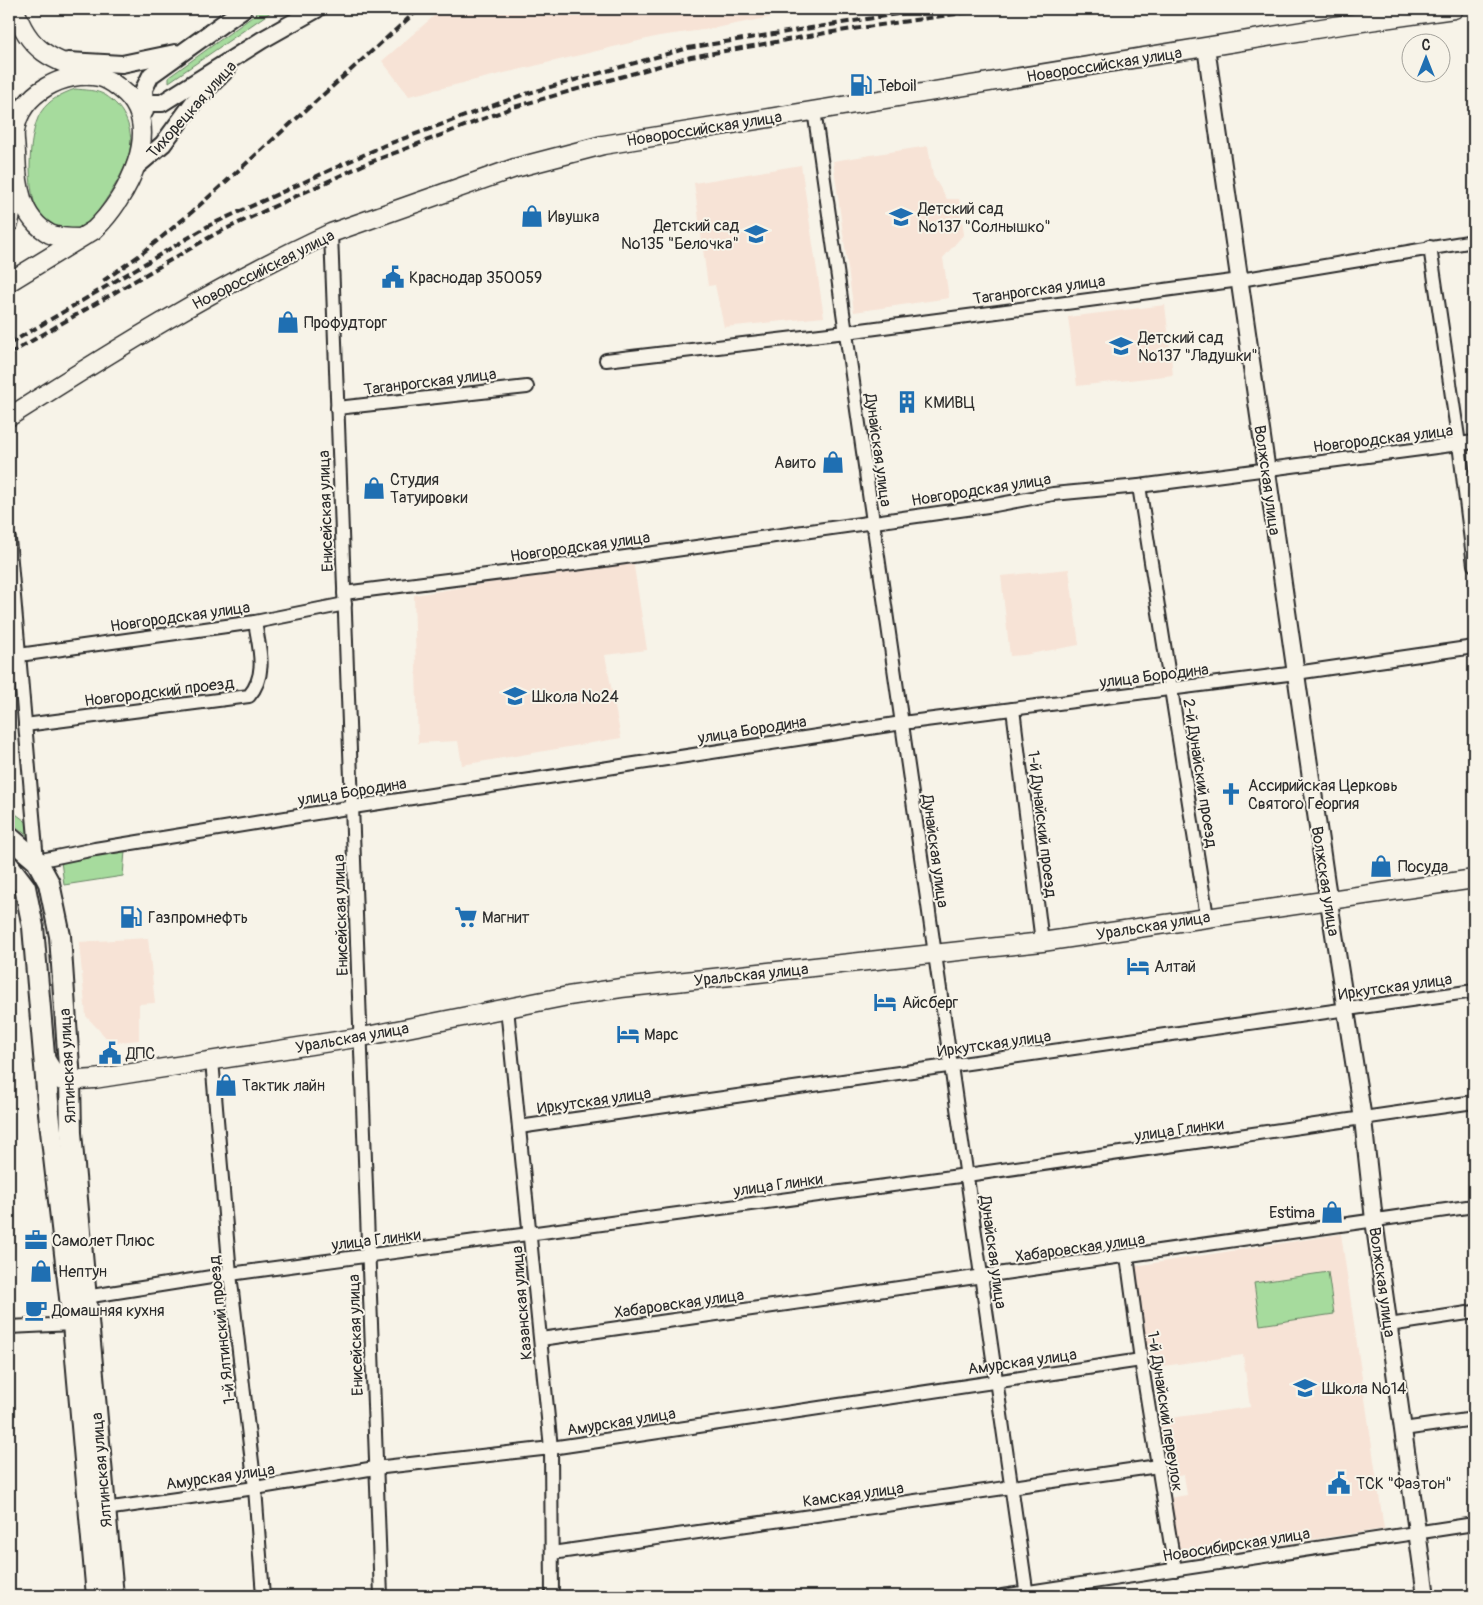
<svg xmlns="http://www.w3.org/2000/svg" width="1483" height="1605" viewBox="0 0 1483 1605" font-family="Pangolin,sans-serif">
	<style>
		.built { fill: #f7e3d6 }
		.green { fill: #a6db9d; stroke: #688364 }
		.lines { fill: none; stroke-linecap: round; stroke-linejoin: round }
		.minor-casing { stroke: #2b2b2b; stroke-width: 16 }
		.tertiary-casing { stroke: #2b2b2b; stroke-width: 20 }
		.secondary-casing { stroke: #2b2b2b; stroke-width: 21 }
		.primary-casing { stroke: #2b2b2b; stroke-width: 24 }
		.minor { stroke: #f7f3e8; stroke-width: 12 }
		.tertiary { stroke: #f7f3e8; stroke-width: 16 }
		.secondary { stroke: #f7f3e8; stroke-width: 18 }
		.primary { stroke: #f7f3e8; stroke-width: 20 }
		.rail { stroke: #2b2b2b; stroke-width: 4; stroke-dasharray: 8 4; stroke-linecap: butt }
		.labels { text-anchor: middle; stroke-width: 4; stroke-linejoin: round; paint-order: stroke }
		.street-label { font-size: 16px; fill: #2b2b2b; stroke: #f7f3e8 }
		.poi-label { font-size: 16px; fill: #2b2b2b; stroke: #f7f3e8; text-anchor: start }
	</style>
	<rect width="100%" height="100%" fill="#f7f3e8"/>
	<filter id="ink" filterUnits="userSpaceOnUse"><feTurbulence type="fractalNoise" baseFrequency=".02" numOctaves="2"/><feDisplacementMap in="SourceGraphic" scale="10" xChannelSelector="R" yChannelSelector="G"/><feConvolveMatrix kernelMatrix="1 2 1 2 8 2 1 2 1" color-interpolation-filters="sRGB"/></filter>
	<g filter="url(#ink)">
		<!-- built -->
		<g class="built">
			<path d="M442 9H785L787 14 710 29 659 36 409 96 382 61Z"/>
			<path d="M928 146 933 176 947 199H959L964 234 943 258 949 298 854 312 833 161Z"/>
			<path d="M801 165 824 317 724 327 715 285 708 286 694 183Z"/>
			<path d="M1165 305 1173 375 1077 386 1068 317Z"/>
			<path d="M633 560 647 650 605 655 621 738 462 765 458 741 418 743 414 595Z"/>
			<path d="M1069 569 1079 645 1024 655 1010 656 1001 576Z"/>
			<path d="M148 938 155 1003 139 1004V1040L111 1043 86 1016 79 942Z"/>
			<path d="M1341 1234 1384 1529 1178 1559 1169 1498 1187 1495 1184 1475 1165 1478 1156 1420 1250 1407 1243 1355 1149 1368 1135 1266Z"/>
		</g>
		<!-- green -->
		<g class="green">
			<path d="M263 9H275L169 82V77Z"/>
			<path d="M75 89C85 90 97 90 105 95 125 107 135 132 129 155 122 178 101 208 86 227 73 231 58 233 46 223 24 205 27 134 41 112 49 100 61 94 75 89Z"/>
			<path d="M9 809 28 823 29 837 9 821Z"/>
			<path d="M125 851 123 876 64 885 61 861Z"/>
			<path d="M1328 1272 1334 1314 1260 1325 1254 1283Z"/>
		</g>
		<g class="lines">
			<defs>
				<g id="minor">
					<path d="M814 110 1027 1596"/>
					<path d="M331 233 381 1596"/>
					<path d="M1430 247 1459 444 1474 565"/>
					<path d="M606 360 846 332 1240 280 1474 241"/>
					<path d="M337 408 527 387"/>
					<path d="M1139 486 1207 917"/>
					<path d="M9 539 37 861 95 849 353 807 902 723 1296 673 1474 647"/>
					<path d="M344 593 590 562 995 505 1053 494 1139 486 1474 442"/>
					<path d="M19 655 255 622 345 604"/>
					<path d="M1013 709 1042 942"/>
					<path d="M25 725 249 696C268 674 259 648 255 622"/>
					<path d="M507 1008 551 1448 552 1596"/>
					<path d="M212 1060 230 1274 255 1488 263 1596"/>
					<path d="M519 1127 1474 991"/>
					<path d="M1127 1256 1141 1360 1175 1570"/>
					<path d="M85 1297 230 1274 967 1175 1474 1102"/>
					<path d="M1389 1325 1474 1312"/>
					<path d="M9 1327 73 1324"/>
					<path d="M541 1339 1474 1206"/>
					<path d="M1403 1429 1474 1419"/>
					<path d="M105 1509 255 1488 375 1468 551 1448 1141 1360"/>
					<path d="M552 1553 1158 1466"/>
					<path d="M1002 1596 1474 1524"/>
				</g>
				<g id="tertiary">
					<path d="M1206 47 1326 883 1363 1119 1374 1220 1426 1596"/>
					<path d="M68 61 122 64 175 53"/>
					<path d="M128 95 144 103H162L262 40 317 9"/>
					<path d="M145 111 144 89 151 75 243 9"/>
					<path d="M137 166 163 144 193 103 227 69"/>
				</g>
				<g id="secondary">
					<path d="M15 9C28 51 52 60 92 73"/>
					<path d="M9 102 15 130"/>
					<path d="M9 223 17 187"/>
					<path d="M9 282 94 230C126 200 167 126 122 90 114 84 109 79 99 77 65 70 20 93 15 131 14 138 16 147 16 154 17 184 20 218 50 234 59 238 70 238 80 238"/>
					<path d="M9 417C113 351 218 285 331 233L515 168 603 145 1334 26 1454 9"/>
					<path d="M44 1057 56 1076 62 1081 94 1079 362 1037 568 996 621 988 1042 942 1474 879"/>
				</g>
				<g id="primary">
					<path d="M9 837 37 861 49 883 60 936 70 1081 71 1133 113 1596"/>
					<path d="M9 866 25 887 33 927 49 1113 73 1324 97 1596"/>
				</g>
			</defs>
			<!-- minor casing -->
			<use href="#minor" class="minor-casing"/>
			<!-- tertiary casing -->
			<use href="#tertiary" class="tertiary-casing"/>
			<!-- secondary casing -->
			<use href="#secondary" class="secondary-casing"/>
			<!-- primary casing -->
			<use href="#primary" class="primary-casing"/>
			<!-- minor -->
			<use href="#minor" class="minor"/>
			<!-- tertiary -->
			<use href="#tertiary" class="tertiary"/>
			<!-- secondary -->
			<use href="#secondary" class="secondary"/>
			<!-- primary -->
			<use href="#primary" class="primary"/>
			<!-- rail -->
			<g class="rail">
				<path d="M103 281 140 255 192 212 419 9"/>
				<path d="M9 344 210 225 383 146 522 95 688 48 928 9"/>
				<path d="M9 354 217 233 363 165 514 107 691 57 826 33 990 9"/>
			</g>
		</g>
	</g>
	<!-- icons -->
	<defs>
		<symbol id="fuel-bare" viewBox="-9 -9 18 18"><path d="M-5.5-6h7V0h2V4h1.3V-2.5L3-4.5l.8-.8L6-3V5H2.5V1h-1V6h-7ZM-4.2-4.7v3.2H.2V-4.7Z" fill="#1f6fb2" stroke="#f7f3e8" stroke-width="2.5" paint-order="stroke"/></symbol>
		<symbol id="shop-bare" viewBox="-9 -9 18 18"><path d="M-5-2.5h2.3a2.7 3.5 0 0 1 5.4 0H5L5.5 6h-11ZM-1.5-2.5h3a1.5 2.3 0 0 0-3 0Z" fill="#1f6fb2" stroke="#f7f3e8" stroke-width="2.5" paint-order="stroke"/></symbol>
		<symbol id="school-bare" viewBox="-9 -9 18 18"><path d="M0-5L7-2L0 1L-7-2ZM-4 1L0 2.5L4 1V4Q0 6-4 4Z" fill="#1f6fb2" stroke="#f7f3e8" stroke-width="2.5" paint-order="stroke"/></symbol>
		<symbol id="civic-bare" viewBox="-9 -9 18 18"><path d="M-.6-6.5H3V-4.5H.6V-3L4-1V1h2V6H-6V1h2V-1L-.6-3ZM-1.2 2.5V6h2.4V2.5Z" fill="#1f6fb2" stroke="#f7f3e8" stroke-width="2.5" paint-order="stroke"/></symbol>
		<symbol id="building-bare" viewBox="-9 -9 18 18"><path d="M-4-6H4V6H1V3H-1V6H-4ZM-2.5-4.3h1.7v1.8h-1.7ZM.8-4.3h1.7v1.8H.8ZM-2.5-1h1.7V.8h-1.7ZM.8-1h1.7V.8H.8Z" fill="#1f6fb2" stroke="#f7f3e8" stroke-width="2.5" paint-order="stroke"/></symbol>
		<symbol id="church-bare" viewBox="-9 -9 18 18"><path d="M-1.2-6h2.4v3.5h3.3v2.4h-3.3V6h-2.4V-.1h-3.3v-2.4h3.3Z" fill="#1f6fb2" stroke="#f7f3e8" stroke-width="2.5" paint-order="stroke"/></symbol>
		<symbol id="supermarket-bare" viewBox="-9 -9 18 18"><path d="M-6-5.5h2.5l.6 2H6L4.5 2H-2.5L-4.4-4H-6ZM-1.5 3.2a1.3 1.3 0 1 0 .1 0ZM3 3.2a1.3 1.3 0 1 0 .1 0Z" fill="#1f6fb2" stroke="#f7f3e8" stroke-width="2.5" paint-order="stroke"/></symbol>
		<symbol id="hotel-bare" viewBox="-9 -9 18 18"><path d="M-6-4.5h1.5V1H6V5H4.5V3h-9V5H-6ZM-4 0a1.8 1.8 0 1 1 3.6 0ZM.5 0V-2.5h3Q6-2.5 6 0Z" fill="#1f6fb2" stroke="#f7f3e8" stroke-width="2.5" paint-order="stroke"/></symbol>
		<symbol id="office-bare" viewBox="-9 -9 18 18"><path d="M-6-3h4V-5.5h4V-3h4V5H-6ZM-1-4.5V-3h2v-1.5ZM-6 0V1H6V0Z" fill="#1f6fb2" stroke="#f7f3e8" stroke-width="2.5" paint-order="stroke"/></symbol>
		<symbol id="cafe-bare" viewBox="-9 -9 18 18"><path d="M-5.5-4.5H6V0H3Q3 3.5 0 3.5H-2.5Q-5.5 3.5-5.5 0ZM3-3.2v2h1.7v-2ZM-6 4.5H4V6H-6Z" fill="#1f6fb2" stroke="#f7f3e8" stroke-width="2.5" paint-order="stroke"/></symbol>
	</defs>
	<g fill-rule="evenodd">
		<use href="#fuel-bare" x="845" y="69" width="32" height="32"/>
		<use href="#shop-bare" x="516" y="200" width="32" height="32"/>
		<use href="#school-bare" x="885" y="201" width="32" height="32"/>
		<use href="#school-bare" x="740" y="218" width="32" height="32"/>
		<use href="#civic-bare" x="377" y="261" width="32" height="32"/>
		<use href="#shop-bare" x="272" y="306" width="32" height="32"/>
		<use href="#school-bare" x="1105" y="330" width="32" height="32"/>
		<use href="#building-bare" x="891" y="386" width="32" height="32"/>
		<use href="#shop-bare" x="817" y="446" width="32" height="32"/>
		<use href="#shop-bare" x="358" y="472" width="32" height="32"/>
		<use href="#school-bare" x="499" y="680" width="32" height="32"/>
		<use href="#church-bare" x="1215" y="778" width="32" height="32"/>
		<use href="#shop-bare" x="1365" y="850" width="32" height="32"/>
		<use href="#fuel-bare" x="115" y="901" width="32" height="32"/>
		<use href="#supermarket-bare" x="450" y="901" width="32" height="32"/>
		<use href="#hotel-bare" x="1122" y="950" width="32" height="32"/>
		<use href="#hotel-bare" x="869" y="986" width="32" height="32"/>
		<use href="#hotel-bare" x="612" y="1018" width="32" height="32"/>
		<use href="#civic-bare" x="94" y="1037" width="32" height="32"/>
		<use href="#shop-bare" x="210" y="1069" width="32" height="32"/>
		<use href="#shop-bare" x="1316" y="1196" width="32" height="32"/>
		<use href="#office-bare" x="20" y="1224" width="32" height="32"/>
		<use href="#shop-bare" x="25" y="1255" width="32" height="32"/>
		<use href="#cafe-bare" x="20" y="1294" width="32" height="32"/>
		<use href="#school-bare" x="1289" y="1372" width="32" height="32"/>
		<use href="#civic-bare" x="1323" y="1467" width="32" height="32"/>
	</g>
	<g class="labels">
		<!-- street labels -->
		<g class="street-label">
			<text transform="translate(1104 64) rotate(-9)" y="6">Новороссийская улица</text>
			<text transform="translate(191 109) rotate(-48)" y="6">Тихорецкая улица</text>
			<text transform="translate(704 128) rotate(-9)" y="6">Новороссийская улица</text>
			<text transform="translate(263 269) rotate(-27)" y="6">Новороссийская улица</text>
			<text transform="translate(1039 289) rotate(-8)" y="6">Таганрогская улица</text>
			<text transform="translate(430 381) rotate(-7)" y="6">Таганрогская улица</text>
			<text transform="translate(1383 438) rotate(-7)" y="6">Новгородская улица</text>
			<text transform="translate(879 450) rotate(82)" y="6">Дунайская улица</text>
			<text transform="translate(1268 480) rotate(82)" y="6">Волжская улица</text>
			<text transform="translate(981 489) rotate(-9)" y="6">Новгородская улица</text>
			<text transform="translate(325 511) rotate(-92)" y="6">Енисейская улица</text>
			<text transform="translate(580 546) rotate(-8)" y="6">Новгородская улица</text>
			<text transform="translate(180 616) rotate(-8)" y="6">Новгородская улица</text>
			<text transform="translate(1154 675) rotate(-7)" y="6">улица Бородина</text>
			<text transform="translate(159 691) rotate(-7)" y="6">Новгородский проезд</text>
			<text transform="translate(752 729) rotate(-9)" y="6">улица Бородина</text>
			<text transform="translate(1201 773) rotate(81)" y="6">2-й Дунайский проезд</text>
			<text transform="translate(352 791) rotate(-9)" y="6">улица Бородина</text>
			<text transform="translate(1043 824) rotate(83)" y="6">1-й Дунайский проезд</text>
			<text transform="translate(936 851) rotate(82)" y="6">Дунайская улица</text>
			<text transform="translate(1326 881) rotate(81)" y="6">Волжская улица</text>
			<text transform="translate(340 915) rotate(-92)" y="6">Енисейская улица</text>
			<text transform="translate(1153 925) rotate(-9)" y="6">Уральская улица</text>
			<text transform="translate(751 974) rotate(-6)" y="6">Уральская улица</text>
			<text transform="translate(1395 986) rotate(-8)" y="6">Иркутская улица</text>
			<text transform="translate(352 1037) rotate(-10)" y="6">Уральская улица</text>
			<text transform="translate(994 1043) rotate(-8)" y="6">Иркутская улица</text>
			<text transform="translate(67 1066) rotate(-93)" y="6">Ялтинская улица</text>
			<text transform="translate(594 1100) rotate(-8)" y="6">Иркутская улица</text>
			<text transform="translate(1179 1129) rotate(-8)" y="6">улица Глинки</text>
			<text transform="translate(778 1184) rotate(-8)" y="6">улица Глинки</text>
			<text transform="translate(376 1239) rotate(-7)" y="6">улица Глинки</text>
			<text transform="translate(1080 1247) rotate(-8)" y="6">Хабаровская улица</text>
			<text transform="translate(994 1252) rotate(82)" y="6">Дунайская улица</text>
			<text transform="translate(1383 1282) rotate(82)" y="6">Волжская улица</text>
			<text transform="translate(521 1303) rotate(-95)" y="6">Казанская улица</text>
			<text transform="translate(679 1303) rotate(-8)" y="6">Хабаровская улица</text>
			<text transform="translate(221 1330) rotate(-96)" y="6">1-й Ялтинский проезд</text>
			<text transform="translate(355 1335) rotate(-92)" y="6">Енисейская улица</text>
			<text transform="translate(1022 1361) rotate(-8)" y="6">Амурская улица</text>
			<text transform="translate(1166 1411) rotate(81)" y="6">1-й Дунайский переулок</text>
			<text transform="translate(621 1421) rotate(-9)" y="6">Амурская улица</text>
			<text transform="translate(101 1470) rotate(-95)" y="6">Ялтинская улица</text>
			<text transform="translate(220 1476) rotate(-8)" y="6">Амурская улица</text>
			<text transform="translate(853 1494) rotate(-8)" y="6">Камская улица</text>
			<text transform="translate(1236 1544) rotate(-9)" y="6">Новосибирская улица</text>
		</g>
		<!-- poi labels -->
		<g class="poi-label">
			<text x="878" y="91">Teboil</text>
			<text x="918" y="214">Детский сад<tspan x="918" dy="18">№137 "Солнышко"</tspan></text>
			<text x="548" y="222">Ивушка</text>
			<text x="739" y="231" text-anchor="end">Детский сад<tspan x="739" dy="18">№135 "Белочка"</tspan></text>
			<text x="409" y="283">Краснодар 350059</text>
			<text x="304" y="328">Профудторг</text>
			<text x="1138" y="343">Детский сад<tspan x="1138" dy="18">№137 "Ладушки"</tspan></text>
			<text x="924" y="408">КМИВЦ</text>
			<text x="816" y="468" text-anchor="end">Авито</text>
			<text x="390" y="485">Студия<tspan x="390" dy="18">Татуировки</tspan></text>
			<text x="532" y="702">Школа №24</text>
			<text x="1248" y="791">Ассирийская Церковь<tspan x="1248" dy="18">Святого Георгия</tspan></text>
			<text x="1398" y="872">Посуда</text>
			<text x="148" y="923">Газпромнефть</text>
			<text x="482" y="923">Магнит</text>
			<text x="1154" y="972">Алтай</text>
			<text x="902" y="1008">Айсберг</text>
			<text x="644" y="1040">Марс</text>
			<text x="126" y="1059">ДПС</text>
			<text x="242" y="1091">Тактик лайн</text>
			<text x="1315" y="1218" text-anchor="end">Estima</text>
			<text x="52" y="1246">Самолет Плюс</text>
			<text x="58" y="1277">Нептун</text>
			<text x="52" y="1316">Домашняя кухня</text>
			<text x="1322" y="1394">Школа №14</text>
			<text x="1356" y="1489">ТСК "Фаэтон"</text>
		</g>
	</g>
	<!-- margin -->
	<rect width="1483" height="1605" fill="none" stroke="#f7f3e8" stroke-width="30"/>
	<rect x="15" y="15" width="1453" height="1575" fill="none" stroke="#2b2b2b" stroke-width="2" filter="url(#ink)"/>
	<!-- north arrow -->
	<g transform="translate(1426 58)"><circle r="24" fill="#f7f3e8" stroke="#a5a39c"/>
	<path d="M0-4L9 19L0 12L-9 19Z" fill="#1f6fb2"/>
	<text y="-8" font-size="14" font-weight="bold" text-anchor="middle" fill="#2b2b2b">С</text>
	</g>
</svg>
